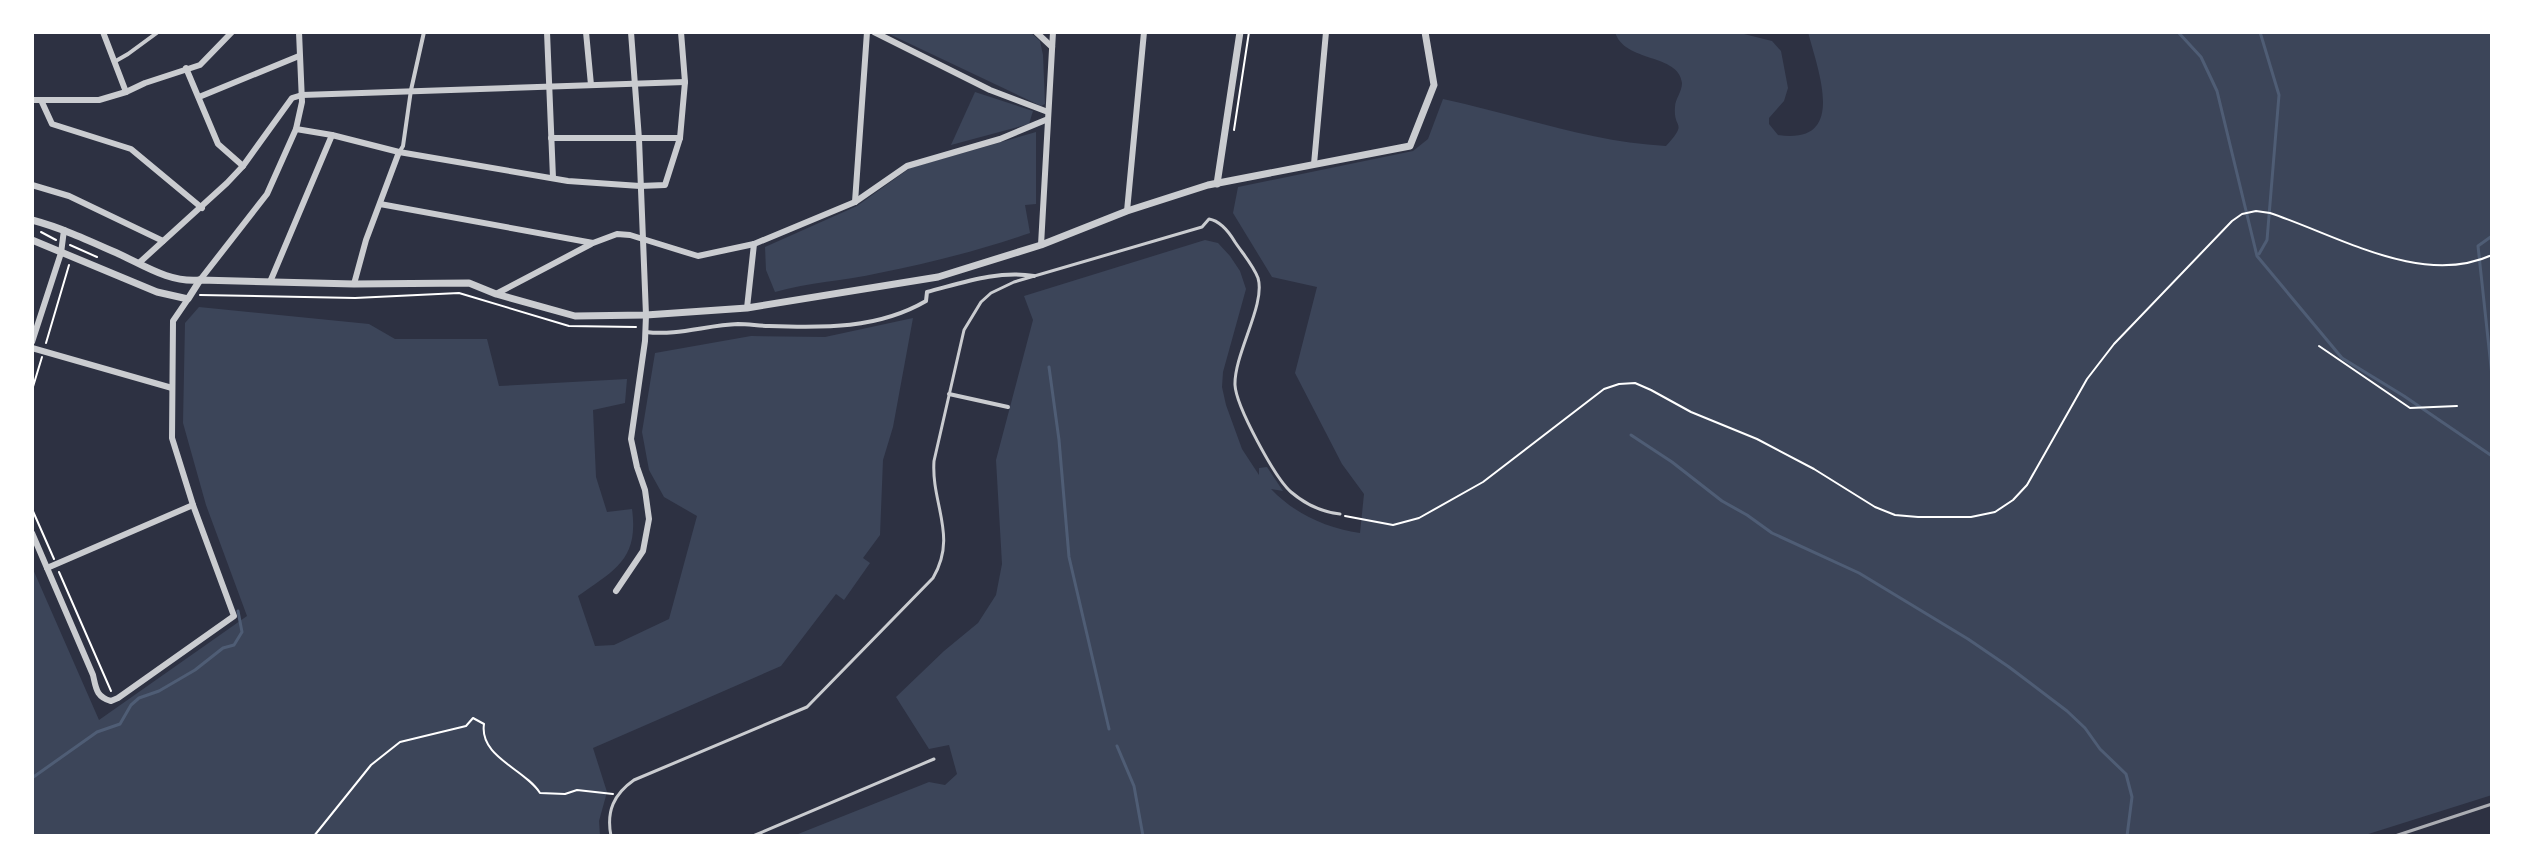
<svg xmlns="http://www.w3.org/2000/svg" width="2524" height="868" viewBox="0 0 2524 868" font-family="Lato,sans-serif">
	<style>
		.green { fill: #3c4559 }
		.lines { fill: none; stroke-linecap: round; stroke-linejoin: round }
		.stream { stroke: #4f5d75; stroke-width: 3 }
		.path { stroke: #fff; stroke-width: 2 }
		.service { stroke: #caccd0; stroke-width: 3 }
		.pedestrian { stroke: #caccd0; stroke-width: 4 }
		.minor { stroke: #caccd0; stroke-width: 6 }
		.tertiary { stroke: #caccd0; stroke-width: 7 }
		.rail { stroke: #abadb3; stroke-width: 3 }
	</style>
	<rect width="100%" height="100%" fill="#2d3142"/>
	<!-- green -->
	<g class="green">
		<path d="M885 32H1030L1040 41 1043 55 1045 104 1041 106Z"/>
		<path d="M1615 32H1736L1772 41 1781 51 1788 88 1784 101 1769 118V124L1778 135C1848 145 1818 71 1808 32H2492V795L2362 836H793L929 782 945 785 957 774 949 745 929 749 896 697 944 651 978 623 996 595 1002 564 996 460 1033 320 1024 296 1205 240 1218 243 1230 256 1240 271 1246 289 1223 372 1222 387 1226 405 1242 449 1259 475V468L1267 467 1283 491 1271 489C1295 514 1326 528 1360 533L1364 494 1342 464 1295 373 1317 287 1272 277 1233 213 1238 187 1413 151 1428 139 1443 99C1518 115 1589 142 1666 146 1689 121 1673 130 1675 107 1675 99 1682 92 1682 83 1679 53 1624 63 1615 32Z"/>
		<path d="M975 92 1033 111 1029 124 951 145Z"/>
		<path d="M1036 132V204L1025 205 1030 233C980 250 930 263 879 273 844 281 809 282 775 292L766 270 765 247 857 206 910 168Z"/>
		<path d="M199 307 369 324 395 339H487L499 386 627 379 625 403 593 410 596 477 607 512 632 509C639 560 614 570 578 596L595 646 614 645 669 619 697 516 664 497 649 470 642 432 655 353 751 336 825 337 913 318 893 427 883 460 880 535 863 558 870 563 844 600 836 594 781 666 593 748 607 792 599 821 600 836H32V567L99 720 247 616 206 505 183 423 185 323Z"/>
	</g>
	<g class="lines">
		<!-- stream -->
		<g class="stream">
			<path d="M2178 32 2201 57 2217 91 2257 256 2342 358 2404 396 2492 456"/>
			<path d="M2492 236 2478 246 2492 376"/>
			<path d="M2259 254 2267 240 2279 95 2260 32"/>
			<path d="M1049 367 1059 440 1069 557 1109 729"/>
			<path d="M1631 435 1672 462 1722 501 1747 515 1772 533 1859 573 1968 639 2009 667 2067 711 2085 728 2100 749 2126 774 2132 797 2127 836"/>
			<path d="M1117 746 1134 786 1143 836"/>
			<path d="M32 778 97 732 120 724 131 705 139 698 159 691 195 670 223 648 234 645 242 632 238 611"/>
		</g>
		<!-- path -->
		<g class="path">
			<path d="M1234 130 1249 32"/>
			<path d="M41 232 56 240"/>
			<path d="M70 245 97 257"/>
			<path d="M200 295 355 298 459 293 569 326 636 327"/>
			<path d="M46 343 69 265"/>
			<path d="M2319 346 2410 408 2457 406"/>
			<path d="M32 390 42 357"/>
			<path d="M32 509 54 559"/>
			<path d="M1345 516 1393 525 1419 518 1483 482 1604 389 1619 384 1635 383 1651 390 1691 412 1757 439 1814 469 1875 507 1895 515 1918 517H1971L1995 512 2013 500 2027 485 2087 379 2114 344 2232 221 2242 214 2256 211 2270 213C2339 236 2422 287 2492 255"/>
			<path d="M59 572 111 691"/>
			<path d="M314 836 371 765 400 742 466 726 473 718 484 724C479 757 525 769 540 793L565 794 577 790 613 794"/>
		</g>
		<!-- service -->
		<g class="service">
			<path d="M611 836C606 811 614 794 634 780L807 707 933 578C958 536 931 504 934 461L964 330 981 302 991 293 1014 282 1202 227 1209 219C1221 221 1229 232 1235 242 1243 254 1253 265 1258 278 1266 304 1234 354 1235 385 1236 406 1275 478 1291 492 1305 504 1322 512 1340 514"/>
			<path d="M753 836 934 759"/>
		</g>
		<!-- pedestrian -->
		<g class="pedestrian">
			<path d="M114 62 128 54 158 32"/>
			<path d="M400 151 403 146 411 90 424 32"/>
			<path d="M646 332C677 336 707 325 738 324 749 324 759 326 769 326 824 328 878 329 926 301L927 292C962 283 997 270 1034 276"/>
			<path d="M949 394 1008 407"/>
		</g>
		<!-- minor -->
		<g class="minor">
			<path d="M103 32 126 92"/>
			<path d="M547 32 553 178"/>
			<path d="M586 32 591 85"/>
			<path d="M874 32 990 90 1048 112"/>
			<path d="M1036 32 1052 47"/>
			<path d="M186 68 218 144 243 166"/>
			<path d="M199 97 299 56"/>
			<path d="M32 100H99L126 92 145 83 200 65 232 32"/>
			<path d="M41 100 52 124 131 149 202 208"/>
			<path d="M296 129 332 135 399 152 568 181 640 186 665 185 680 138 685 82 681 32"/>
			<path d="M551 138H680"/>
			<path d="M1314 164 1326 32"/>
			<path d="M32 185 69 196 163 241"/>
			<path d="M855 202 867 32"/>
			<path d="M380 204 593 243 617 234 630 235 698 256 754 244 855 202 907 166 1000 139 1048 119"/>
			<path d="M1127 211 1144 32"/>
			<path d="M1041 245 1053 32"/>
			<path d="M139 263 227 183 243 166 292 98 302 95 685 82"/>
			<path d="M200 280 267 194 296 129 302 102 299 32"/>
			<path d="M270 282 332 135"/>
			<path d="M354 284 366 240 399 152"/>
			<path d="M496 294 591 244"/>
			<path d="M747 308 754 244"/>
			<path d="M32 342 61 253 64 230"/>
			<path d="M32 348 172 388"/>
			<path d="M32 533 93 675C96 688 96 697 111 701L118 698 234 616 193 505 172 438 173 321 188 299"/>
			<path d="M47 568 193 505"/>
			<path d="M616 591 643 551 649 519 645 490 637 467 631 439 645 341 646 315 639 139 631 32"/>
		</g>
		<!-- tertiary -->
		<g class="tertiary">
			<path d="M1217 184 1240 32"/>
			<path d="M32 220C62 228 90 241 119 254 145 266 170 283 200 280L354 284 469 283 496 294 575 316 646 315 747 308 938 277 1041 245 1127 211 1208 185 1410 146 1434 85 1425 32"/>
			<path d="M32 240 157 292 188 299 200 280"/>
		</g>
		<!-- rail -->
		<path class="rail" d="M2395 836 2492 804"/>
	</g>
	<!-- border -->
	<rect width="2524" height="868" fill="none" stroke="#ffffff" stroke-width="68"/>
</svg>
